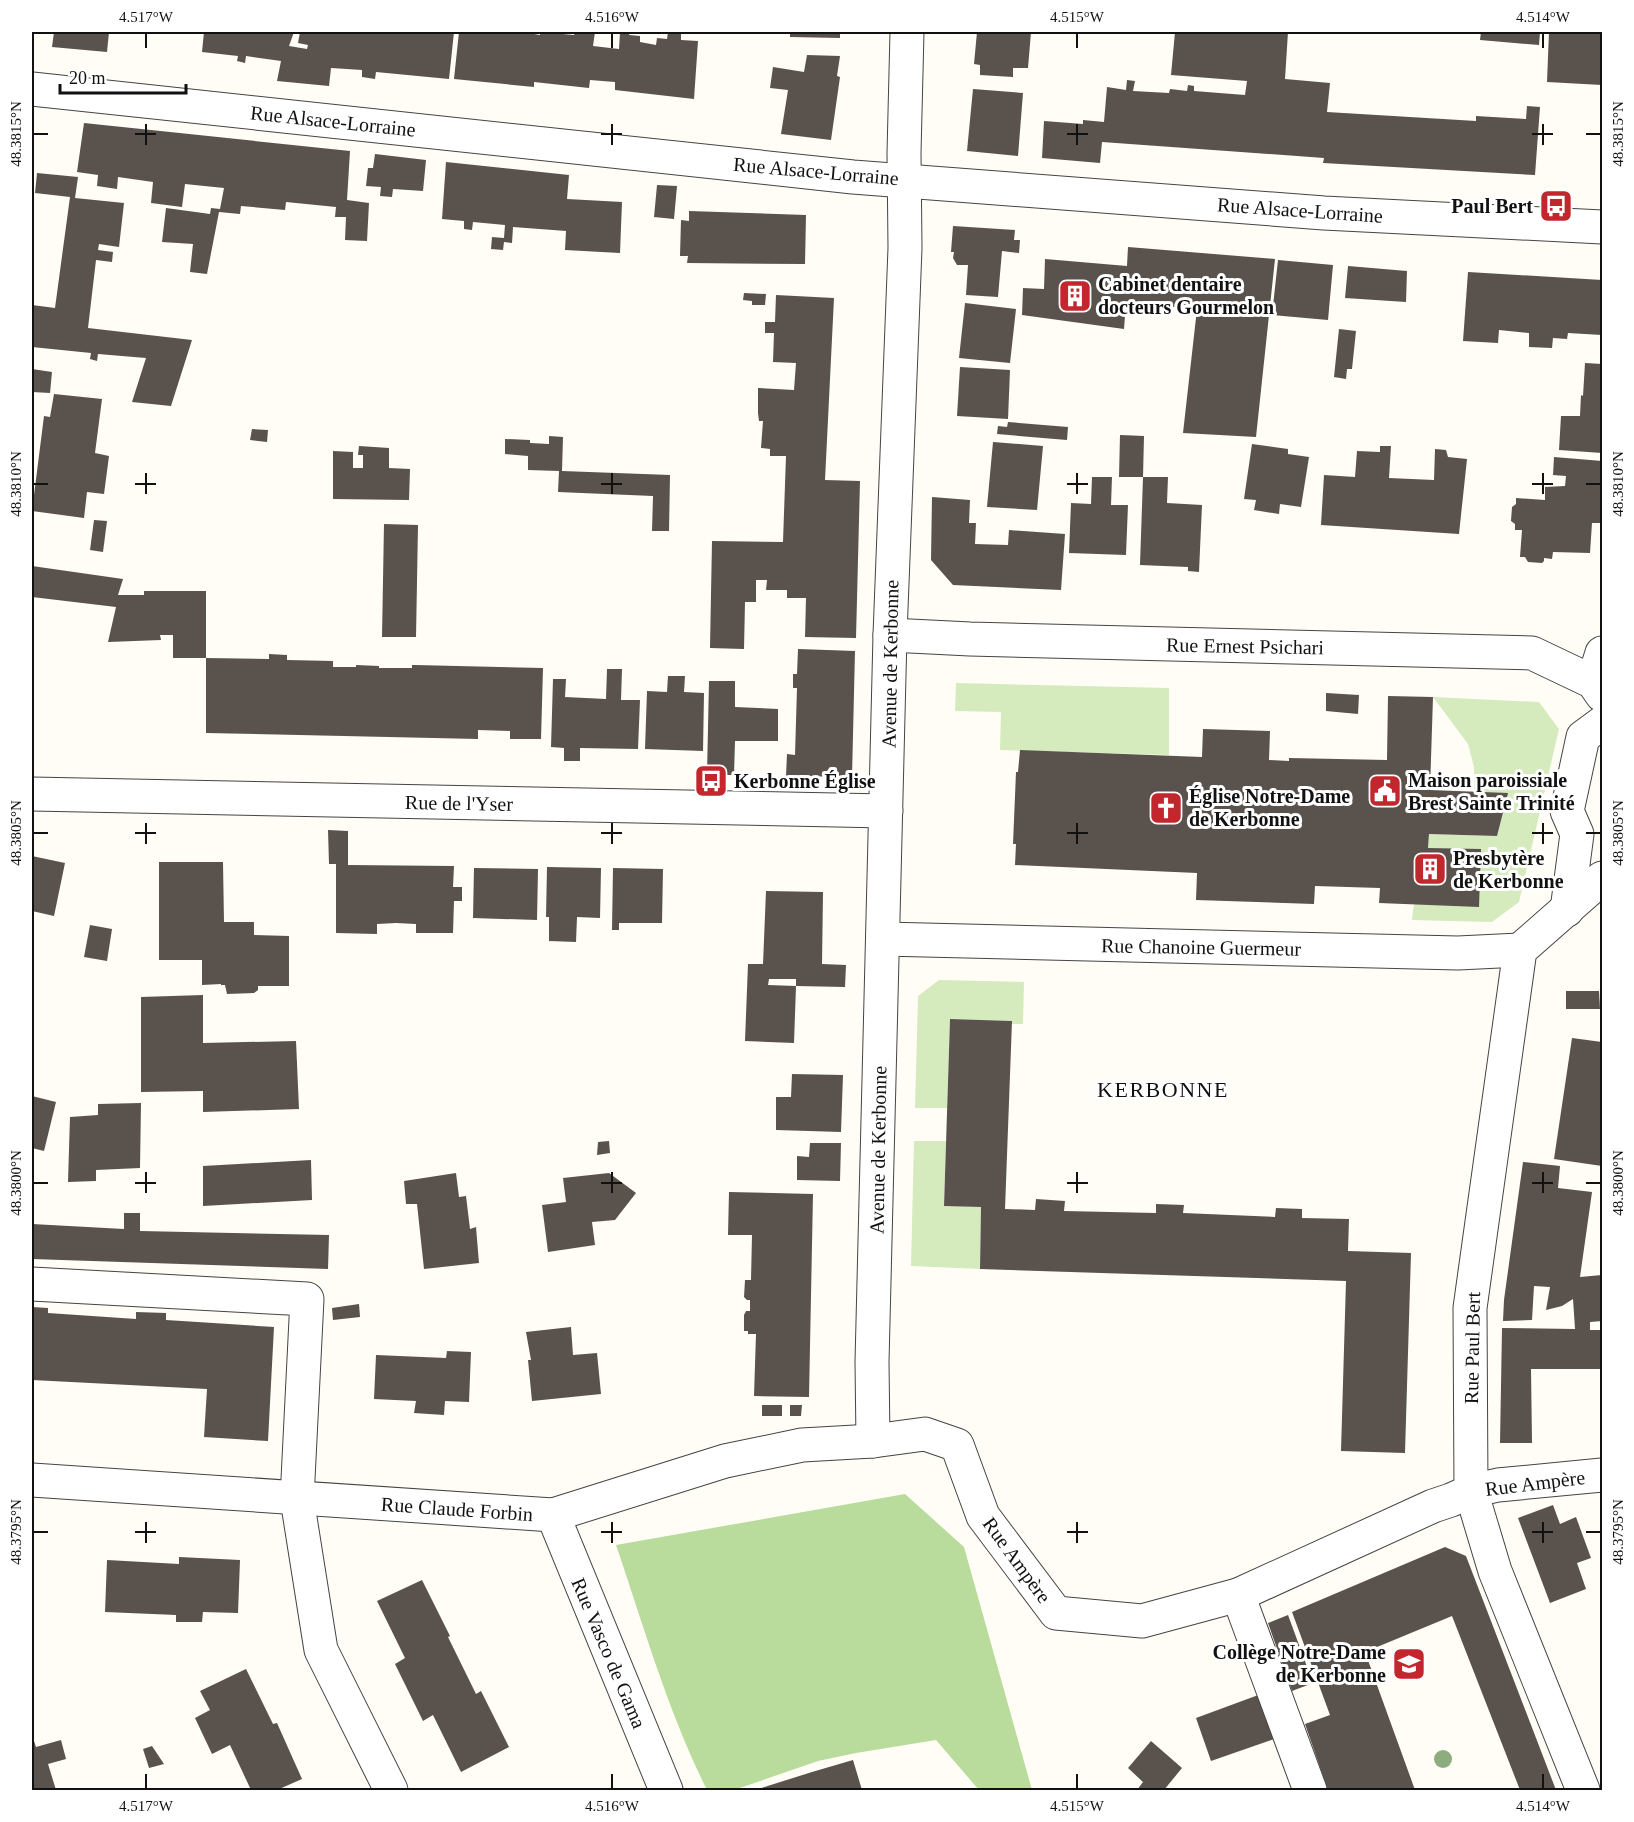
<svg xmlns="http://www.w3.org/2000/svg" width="1634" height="1822" viewBox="0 0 1634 1822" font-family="'Times New Roman',serif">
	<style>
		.green { fill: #d5ebbd }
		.forest { fill: #b9dc9c }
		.building { fill: #5a524d; fill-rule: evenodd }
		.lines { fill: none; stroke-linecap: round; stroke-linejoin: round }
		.minor-casing { stroke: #444; stroke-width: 35 }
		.minor { stroke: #fff; stroke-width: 33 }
		.tree { fill: #8dad7f }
		.ticks { fill: none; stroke: #111; stroke-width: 2 }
		.labels { text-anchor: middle; stroke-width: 6; stroke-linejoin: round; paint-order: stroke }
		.street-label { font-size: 20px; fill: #111; stroke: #fff }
		.poi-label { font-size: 20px; font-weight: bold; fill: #111; stroke: #fff; text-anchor: start }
		.quarter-label { font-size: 22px; letter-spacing: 1.5px; fill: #111; stroke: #fff }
		.neatline { fill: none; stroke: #111; stroke-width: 2 }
		.ticks-label { font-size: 15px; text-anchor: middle; fill: #111 }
	</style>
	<rect width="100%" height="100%" fill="#fffdf5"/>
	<!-- green -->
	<g class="green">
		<path d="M956 683 1169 688V755L1000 750 1001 712 955 711Z"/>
		<path d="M1433 697 1539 702 1559 729 1519 902 1492 922 1412 920C1414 890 1428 863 1429 834L1497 836 1507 794 1474 793V767L1468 744Z"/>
		<path d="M939 980 1024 982 1023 1024H1011V1021L950 1019 947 1108H915L918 996Z"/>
		<path d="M914 1141H946L944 1205 981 1207 980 1269 911 1266Z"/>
	</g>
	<!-- forest -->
	<path class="forest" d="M905 1494 964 1547 1032 1790H979L936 1740 856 1753 818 1761 734 1790H707C668 1712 644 1627 616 1545Z"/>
	<!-- building -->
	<g class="building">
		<path d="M54 32H109L107 52 52 47Z"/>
		<path d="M204 32H294L289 46 307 49 308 45 298 43 300 32H454L449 79 376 72 375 79 362 77V70L331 68 329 86 277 81 281 61 246 56 245 63 237 61 238 56 202 52Z"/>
		<path d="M459 32H523L540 35V32L574 35 575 32H595L593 46 619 49 620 32H630L629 35 640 36V42L656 45 657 38 667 39 668 32 681 33V40L698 41 694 99 615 90V82L590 80 589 88 534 82V87L454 79Z"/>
		<path d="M790 32H840V38L790 37Z"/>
		<path d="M977 32H1031L1028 68H1013V77L980 75V65L974 64Z"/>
		<path d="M1175 32H1288L1285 79 1330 83 1327 112 1476 121V116L1526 119 1527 106 1540 107 1535 175 1323 163 1324 158 1102 142 1100 163 1042 158 1044 121 1083 124V120L1104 122 1107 87 1126 90 1127 80 1135 81 1133 91 1169 93 1170 89 1187 91 1188 85 1194 86V91L1245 95 1247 81 1171 75Z"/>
		<path d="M1481 32H1540L1539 45 1480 40Z"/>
		<path d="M1549 32H1602V85L1547 82Z"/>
		<path d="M807 55 840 56 837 76 840 77 831 140 781 134 788 90 770 88 773 67 804 72Z"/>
		<path d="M973 89 1023 93 1018 156 967 151Z"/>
		<path d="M84 123 350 151 347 200 369 203 367 241 345 240 346 217H335L336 207 286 202 285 210 241 206 240 214 219 212 207 274 190 272 193 244 162 242 166 208 210 214 211 208 220 209 224 188 185 184 182 207 151 203 153 182 118 177 117 189 97 186 98 175 77 172Z"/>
		<path d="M375 154 426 160 423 191 393 189 392 197 380 196 381 187 366 186 368 168H373Z"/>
		<path d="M446 162 569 175 567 199 622 202 620 253 565 250 566 231 513 227 512 243 504 242 503 250 491 249 492 237 504 238 505 225 473 222 472 230 464 229V221L442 219Z"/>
		<path d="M37 173 78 177 75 198 124 203 119 247 99 244 98 250 113 252 112 262 96 260 88 328 192 340 171 406 132 402 146 358 98 354 97 361 90 359 91 353 32 347V305L55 308 70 197 35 193Z"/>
		<path d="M657 185 677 186 674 219 654 217Z"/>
		<path d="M689 211 806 215 805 264 687 263 688 256H680L681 220 689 221Z"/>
		<path d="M953 226 1015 230 1014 240H1020L1019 253 1002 251 998 297 966 295 968 265H957L953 258 954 252H951Z"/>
		<path d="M1128 247 1275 259 1256 437 1183 433 1197 309 1126 303 1124 329 1022 315 1023 288 1044 289 1045 259 1127 266Z"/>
		<path d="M1278 260 1333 265 1328 320 1272 315Z"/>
		<path d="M1348 266 1407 271 1406 302 1345 298Z"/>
		<path d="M1468 272 1602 280V335L1568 333 1567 339 1553 338 1552 348 1529 347V333L1499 330 1498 343 1463 341Z"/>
		<path d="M744 293 766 294 765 305H752V301L743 300Z"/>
		<path d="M776 295 834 298 825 480 860 481 856 638 805 637 806 598H787V590H766L767 580H756V602H745L744 649 710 648 712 541 783 542 786 456H770V449L761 448 763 421H759L758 413V388L794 390 796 363 773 362 774 333H765V322H775Z"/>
		<path d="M965 303 1016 309 1010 363 959 358Z"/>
		<path d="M1339 329 1356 331 1352 369H1347L1346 379 1334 377Z"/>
		<path d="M1585 363 1602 364V453L1559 450 1561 416H1580L1581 395 1583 396Z"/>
		<path d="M960 367 1010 370 1008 419 957 416Z"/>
		<path d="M32 369 52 372 50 393 32 392Z"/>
		<path d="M54 394 102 399 95 453 109 456 104 494 87 492 84 518 32 511 44 416 50 417Z"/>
		<path d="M1008 422 1068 427 1067 440 997 434 998 426 1007 427Z"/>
		<path d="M252 429 268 430 267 442 250 440Z"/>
		<path d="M1120 435 1144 436 1143 477H1119Z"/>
		<path d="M549 436 563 437 562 471 670 475 669 531H652L653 496 558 492 559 471 528 470V456L505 454V439L530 440V443L549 444Z"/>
		<path d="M993 442 1043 446 1037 510 987 507Z"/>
		<path d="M1252 444 1288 449V454L1309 457 1301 507 1280 504 1279 514 1254 510 1256 500 1244 499Z"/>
		<path d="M359 446 389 448V468L410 469 409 500 333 499V451L353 452V468H363V455H358Z"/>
		<path d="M1380 446H1391L1389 478 1434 480 1435 449 1446 450 1448 457 1467 459 1459 534 1321 525 1324 475 1355 477 1357 451 1380 452Z"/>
		<path d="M1554 457 1602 461V523H1592L1590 553 1553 552 1552 559 1544 558V561L1542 563 1528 562 1525 557H1520L1522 530H1515V524L1511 521 1512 507 1516 504V498L1545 500V487L1565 486 1566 476 1553 475Z"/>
		<path d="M1092 477H1112L1111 505H1128L1126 555 1069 553 1071 503 1091 504Z"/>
		<path d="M1143 477H1168L1167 503 1202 505 1199 572 1188 571V567L1140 565Z"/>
		<path d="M932 497 970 500 969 523H976L975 544 1008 545 1009 530 1065 534 1061 590 953 585 931 560Z"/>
		<path d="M94 520 107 521 103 552 90 550Z"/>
		<path d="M384 524 418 525 416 637H382Z"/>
		<path d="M32 566 123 579 118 595H144V591H206V658H173V635H160L161 640 108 642 116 607 32 597Z"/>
		<path d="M798 649 855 651 852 777 786 776 787 754 795 755 797 688H793V674H797Z"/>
		<path d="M269 654 287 655V660L333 661V667H356V665L379 666V668H412V665H415L543 668 541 739H510V731L478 730V739L206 733V658L269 659Z"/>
		<path d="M607 669H622L621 700H640L638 749 580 748V761H564V748L551 747 553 679H566L565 697 606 699Z"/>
		<path d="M668 676H685L684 692 704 693 703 751 645 749 647 691 667 692Z"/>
		<path d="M709 681H735V707L778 709V741H735L734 775H707Z"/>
		<path d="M1326 693 1359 695 1358 714 1326 711Z"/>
		<path d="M1388 696 1433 697 1430 790 1508 793 1497 836 1429 834 1428 848 1481 849 1479 907 1379 903 1380 888 1315 886 1314 904 1196 900 1197 873 1015 865 1016 844H1013L1016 772H1018L1020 750 1202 757 1203 729 1270 731 1269 760 1289 761V758L1387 760Z"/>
		<path d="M328 830 348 831V865L454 866 453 887H462V901H454L453 933H416V924L396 923 377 924V934L336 933V864H329Z"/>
		<path d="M32 856 65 863 54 916 32 911Z"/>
		<path d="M159 862H223L224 922H254V935L289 936V986H258V990L254 993 227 994 225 985H221V984L202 985V960H159Z"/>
		<path d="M547 867 601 868 600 918 577 917 576 942 549 941V917H546Z"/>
		<path d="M474 868 538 869 537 920 473 918Z"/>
		<path d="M613 868 663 869 662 923H619V930H612Z"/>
		<path d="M766 891 823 892 822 964 846 965 845 987 796 986 794 1043 745 1041 748 964H763ZM769 979H796V986L768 985Z"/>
		<path d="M90 925 112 929 107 961 84 957Z"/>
		<path d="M1566 991H1599L1600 1009H1566Z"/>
		<path d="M203 995V1043L296 1041 299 1109 203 1112V1091L141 1092V997Z"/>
		<path d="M950 1019 1012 1021 1005 1209 1035 1210 1036 1199 1065 1201 1064 1211 1156 1213V1204L1184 1205 1183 1213 1275 1217 1276 1208 1302 1209V1218L1349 1219 1348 1251 1411 1253 1405 1453 1341 1451 1346 1281 980 1269 981 1207 944 1206Z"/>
		<path d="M1572 1038 1602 1042V1166L1554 1159Z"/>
		<path d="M792 1074 843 1075 841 1132 776 1130V1097H791Z"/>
		<path d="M32 1096 56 1102 44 1151 32 1148Z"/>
		<path d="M141 1103 140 1168 96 1170V1181L68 1182 70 1117 98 1115V1104Z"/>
		<path d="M609 1141 610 1153 597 1155 598 1142Z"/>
		<path d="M810 1143H841L840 1181 797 1180V1156L809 1157Z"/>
		<path d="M311 1160 312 1200 203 1206V1166Z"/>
		<path d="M1523 1162 1560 1166 1558 1188 1592 1192 1580 1277 1602 1275V1321L1590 1322V1330H1602V1369H1531L1532 1443H1500L1502 1328 1575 1329 1573 1299 1562 1306 1546 1310 1550 1287 1534 1286 1532 1320 1503 1321 1504 1300Z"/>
		<path d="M456 1173 459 1197 466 1196 470 1229 476 1227 479 1263 424 1269 417 1204H406L404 1181Z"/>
		<path d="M609 1173 636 1193 615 1220 592 1222 595 1245 548 1252 542 1205 566 1202 563 1178Z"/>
		<path d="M729 1192 813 1194 809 1397 754 1396 756 1334H748V1331H744V1315L746 1311H750V1300H747L744 1297 745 1280H751L752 1235H728Z"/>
		<path d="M124 1213H140V1231L329 1235 328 1269 32 1259V1224L124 1229Z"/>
		<path d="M359 1304 360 1317 333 1320 332 1308Z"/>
		<path d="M32 1307 48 1308V1313L136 1319V1312L166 1313V1320L274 1327 268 1441 204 1437 207 1389 32 1380Z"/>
		<path d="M571 1327 573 1355 597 1353 601 1394 532 1401 528 1360H531L526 1332Z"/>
		<path d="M447 1351 471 1352 469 1402 445 1401 444 1415 414 1413 416 1401 374 1399 376 1355 446 1358Z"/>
		<rect x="762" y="1405" width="20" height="11"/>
		<path d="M790 1405H802L801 1416H790Z"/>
		<path d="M1553 1505 1560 1524 1576 1517 1591 1558 1577 1563 1586 1589 1550 1603 1518 1518Z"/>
		<path d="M1445 1547 1466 1556 1556 1790H1520L1452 1616 1365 1652 1415 1790H1328L1305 1724 1330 1715 1292 1612Z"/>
		<path d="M179 1557 240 1560 238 1613 203 1612 202 1622H176V1615L105 1612 107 1560 179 1564Z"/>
		<path d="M422 1580 450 1636 448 1637 476 1694 481 1691 509 1747 461 1772 433 1715 423 1721 395 1664 405 1658 377 1601Z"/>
		<path d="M1288 1615 1313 1683 1292 1691 1268 1623Z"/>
		<path d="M246 1669 273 1724 277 1723 302 1779 277 1790H251L230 1745 212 1754 195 1718 210 1710 200 1691Z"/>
		<path d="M1261 1694 1277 1738 1211 1761 1196 1718Z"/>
		<path d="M32 1735 36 1747 61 1740 66 1759 48 1764 56 1790H32Z"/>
		<path d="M1151 1741 1182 1768 1164 1790H1137L1143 1782 1128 1768Z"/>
		<path d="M152 1746 164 1764 149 1768 143 1749Z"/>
		<path d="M853 1760 862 1790H755L812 1772Z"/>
	</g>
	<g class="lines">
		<defs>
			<g id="minor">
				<path d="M32 89 853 177 1324 213 1602 227"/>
				<path d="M890 635 970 639 1532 653 1593 682 1602 695"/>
				<path d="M1593 682 1602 653"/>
				<path d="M32 794 886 811"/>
				<path d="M1567 910 1577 834 1567 811 1583 737 1602 723"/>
				<path d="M883 939 1458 953 1520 950"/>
				<path d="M32 1284 307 1299 297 1499 321 1650 391 1790"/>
				<path d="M873 1441 872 1362 890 635 905 248 904 153 907 32"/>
				<path d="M32 1480 553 1515 725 1461 802 1445 873 1441 925 1434 957 1445 983 1516 1056 1613 1142 1621 1238 1595 1433 1506 1451 1500 1471 1491 1498 1485 1602 1475"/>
				<path d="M553 1515 666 1790"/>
				<path d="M1238 1595 1310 1790"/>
				<path d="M1583 1790 1495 1571 1471 1491 1470 1308 1520 950 1602 878"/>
			</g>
		</defs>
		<!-- minor casing -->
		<use href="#minor" class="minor-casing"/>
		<!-- minor -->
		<use href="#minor" class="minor"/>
	</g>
	<!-- trees -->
	<circle class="tree" cx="1443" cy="1759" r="9"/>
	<!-- ticks -->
	<path class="ticks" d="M146 33V48M612 33V48M1077 33V48M1543 33V48M146 124V145M612 124V145M1077 124V145M1543 124V145M33 134H48M135 134H156M601 134H622M1067 134H1088M1532 134H1553M1586 134H1601M146 473V494M612 473V494M1077 473V494M1543 473V494M33 484H48M135 484H156M601 484H622M1067 484H1088M1532 484H1553M1586 484H1601M146 823V844M612 823V844M1077 823V844M1543 823V844M33 833H48M135 833H156M601 833H622M1067 833H1088M1532 833H1553M1586 833H1601M146 1172V1193M612 1172V1193M1077 1172V1193M1543 1172V1193M33 1183H48M135 1183H156M601 1183H622M1067 1183H1088M1532 1183H1553M1586 1183H1601M146 1522V1543M612 1522V1543M1077 1522V1543M1543 1522V1543M33 1532H48M135 1532H156M601 1532H622M1067 1532H1088M1532 1532H1553M1586 1532H1601M146 1774V1789M612 1774V1789M1077 1774V1789M1543 1774V1789"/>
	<!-- icons -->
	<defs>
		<symbol id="bus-square" viewBox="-11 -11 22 22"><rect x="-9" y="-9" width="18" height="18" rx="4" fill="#c4262e" stroke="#fff"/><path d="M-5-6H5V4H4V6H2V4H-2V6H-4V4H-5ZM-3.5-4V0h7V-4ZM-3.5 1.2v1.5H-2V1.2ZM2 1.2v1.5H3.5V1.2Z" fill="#fff"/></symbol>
		<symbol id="building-square" viewBox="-11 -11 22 22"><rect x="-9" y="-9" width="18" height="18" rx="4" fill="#c4262e" stroke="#fff"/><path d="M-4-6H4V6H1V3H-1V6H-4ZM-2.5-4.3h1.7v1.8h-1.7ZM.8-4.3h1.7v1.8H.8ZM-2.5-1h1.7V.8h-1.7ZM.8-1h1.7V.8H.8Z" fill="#fff"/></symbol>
		<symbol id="civic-square" viewBox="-11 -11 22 22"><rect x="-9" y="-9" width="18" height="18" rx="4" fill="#c4262e" stroke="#fff"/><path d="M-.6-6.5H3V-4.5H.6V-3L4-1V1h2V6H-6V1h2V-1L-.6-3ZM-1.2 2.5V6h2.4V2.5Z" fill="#fff"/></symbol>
		<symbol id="church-square" viewBox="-11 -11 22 22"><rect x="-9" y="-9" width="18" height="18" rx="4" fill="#c4262e" stroke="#fff"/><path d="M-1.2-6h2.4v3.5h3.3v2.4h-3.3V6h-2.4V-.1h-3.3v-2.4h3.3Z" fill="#fff"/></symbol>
		<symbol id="school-square" viewBox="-11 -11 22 22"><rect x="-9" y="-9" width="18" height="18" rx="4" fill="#c4262e" stroke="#fff"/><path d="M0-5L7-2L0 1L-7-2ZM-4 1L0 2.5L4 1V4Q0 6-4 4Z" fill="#fff"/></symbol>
	</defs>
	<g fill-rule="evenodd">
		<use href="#bus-square" x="1537" y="187" width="38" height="38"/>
		<use href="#building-square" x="1056" y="277" width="38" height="38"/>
		<use href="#bus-square" x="692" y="762" width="38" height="38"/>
		<use href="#civic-square" x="1366" y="772" width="38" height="38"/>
		<use href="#church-square" x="1147" y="789" width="38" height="38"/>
		<use href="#building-square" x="1411" y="850" width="38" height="38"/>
		<use href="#school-square" x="1390" y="1645" width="38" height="38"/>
	</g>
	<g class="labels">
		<!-- street labels -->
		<g class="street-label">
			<text transform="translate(333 121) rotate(6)" y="7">Rue Alsace-Lorraine</text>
			<text transform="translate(816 171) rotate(5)" y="7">Rue Alsace-Lorraine</text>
			<text transform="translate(1300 210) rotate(4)" y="7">Rue Alsace-Lorraine</text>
			<text transform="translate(1245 646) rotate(1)" y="7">Rue Ernest Psichari</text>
			<text transform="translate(890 664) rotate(-89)" y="7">Avenue de Kerbonne</text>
			<text transform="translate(459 803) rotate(1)" y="7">Rue de l'Yser</text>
			<text transform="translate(1201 947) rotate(1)" y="7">Rue Chanoine Guermeur</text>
			<text transform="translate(878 1150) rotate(-89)" y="7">Avenue de Kerbonne</text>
			<text transform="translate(1472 1348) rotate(-89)" y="7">Rue Paul Bert</text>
			<text transform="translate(1535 1483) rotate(-7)" y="7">Rue Ampère</text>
			<text transform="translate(457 1509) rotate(4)" y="7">Rue Claude Forbin</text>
			<text transform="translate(1017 1560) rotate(54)" y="7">Rue Ampère</text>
			<text transform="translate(609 1653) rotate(67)" y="7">Rue Vasco de Gama</text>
		</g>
		<!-- poi labels -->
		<g class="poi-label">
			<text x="1533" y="213" text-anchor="end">Paul Bert</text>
			<text x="1098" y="291">Cabinet dentaire<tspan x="1098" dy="23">docteurs Gourmelon</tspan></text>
			<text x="1408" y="787">Maison paroissiale<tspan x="1408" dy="23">Brest Sainte Trinité</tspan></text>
			<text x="734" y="788">Kerbonne Église</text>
			<text x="1189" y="803">Église Notre-Dame<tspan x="1189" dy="23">de Kerbonne</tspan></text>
			<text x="1453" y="865">Presbytère<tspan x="1453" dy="23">de Kerbonne</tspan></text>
			<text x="1386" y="1659" text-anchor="end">Collège Notre-Dame<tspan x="1386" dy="23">de Kerbonne</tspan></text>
		</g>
		<!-- quarter labels -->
		<g class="quarter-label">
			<text x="1163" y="1097">KERBONNE</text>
		</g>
	</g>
	<!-- border -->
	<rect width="1634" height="1822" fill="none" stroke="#ffffff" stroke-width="66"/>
	<!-- scale -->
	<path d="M60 84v9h126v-9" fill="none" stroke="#111111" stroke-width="3"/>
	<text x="69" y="84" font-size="18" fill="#111111" stroke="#ffffff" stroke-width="4.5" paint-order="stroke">20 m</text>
	<rect x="33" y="33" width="1568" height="1756" class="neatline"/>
	<g class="ticks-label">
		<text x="146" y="22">4.517°W</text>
		<text x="612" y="22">4.516°W</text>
		<text x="1077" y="22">4.515°W</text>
		<text x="1543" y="22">4.514°W</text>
		<text transform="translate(16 134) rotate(-90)" y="5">48.3815°N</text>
		<text transform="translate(1618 134) rotate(-90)" y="5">48.3815°N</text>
		<text transform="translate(16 484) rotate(-90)" y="5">48.3810°N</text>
		<text transform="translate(1618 484) rotate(-90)" y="5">48.3810°N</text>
		<text transform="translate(16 833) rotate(-90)" y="5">48.3805°N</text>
		<text transform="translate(1618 833) rotate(-90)" y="5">48.3805°N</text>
		<text transform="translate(16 1183) rotate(-90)" y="5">48.3800°N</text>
		<text transform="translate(1618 1183) rotate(-90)" y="5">48.3800°N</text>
		<text transform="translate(16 1532) rotate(-90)" y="5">48.3795°N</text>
		<text transform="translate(1618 1532) rotate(-90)" y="5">48.3795°N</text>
		<text x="146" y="1811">4.517°W</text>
		<text x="612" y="1811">4.516°W</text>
		<text x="1077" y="1811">4.515°W</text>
		<text x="1543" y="1811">4.514°W</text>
	</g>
</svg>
